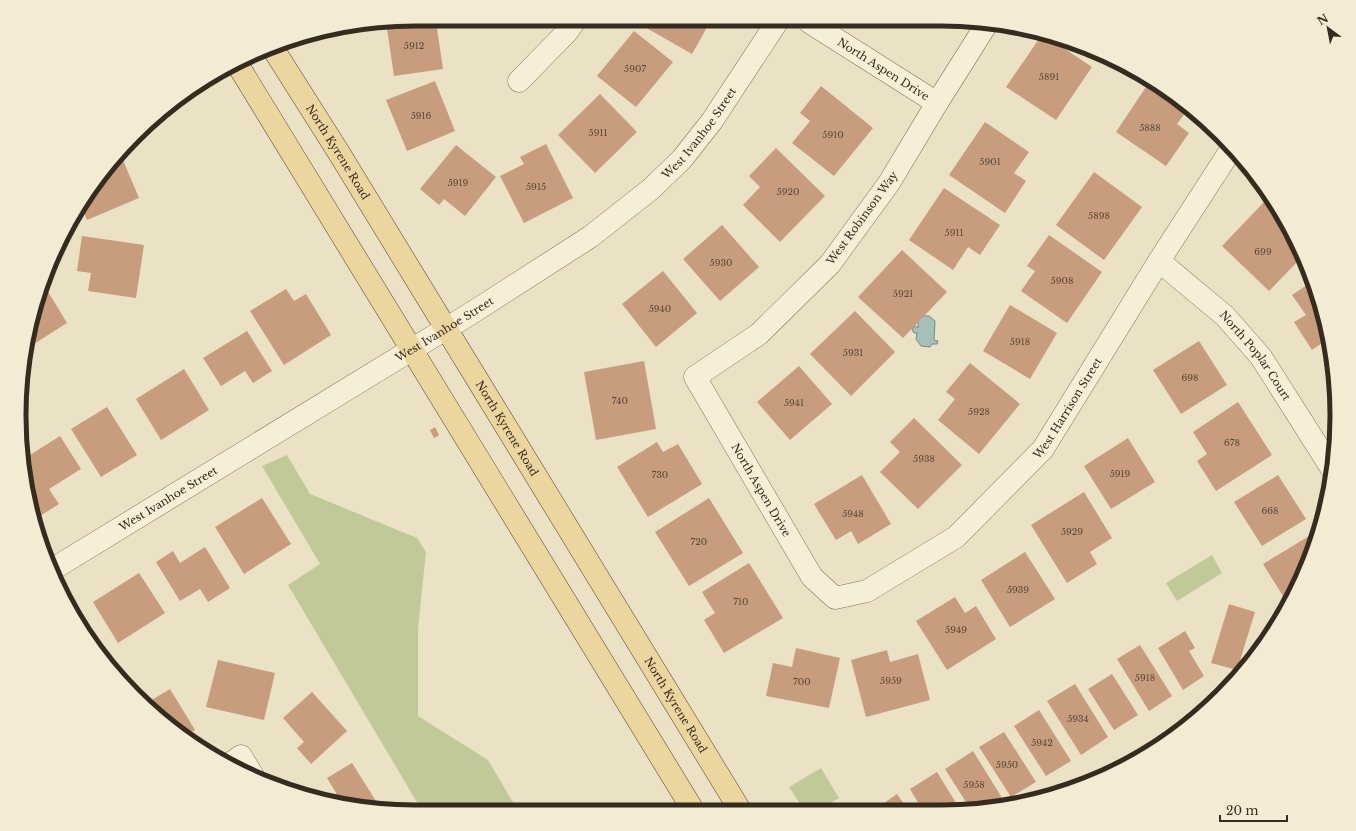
<svg xmlns="http://www.w3.org/2000/svg" width="1356" height="831" viewBox="0 0 1356 831" font-family="'Libre Baskerville',serif">
	<style>
		.green { fill: #c2c999 }
		.water { fill: #a6bfb8; stroke: #6e8d85 }
		.building { fill: #c79d7d }
		.lines { fill: none; stroke-linecap: round; stroke-linejoin: round }
		.minor-casing { stroke: #85735c; stroke-width: 23 }
		.major-casing { stroke: #534130; stroke-width: 23 }
		.minor { stroke: #f7eed7; stroke-width: 22 }
		.major { stroke: #ecd69f; stroke-width: 22 }
		.labels { text-anchor: middle; stroke-width: 3.5; stroke-linejoin: round; paint-order: stroke }
		.number-label { font-size: 9px; fill: #5a4836 }
		.street-label { font-size: 11px; fill: #362b1f; stroke: #f3ebd4 }
		.rim { fill: none; stroke: #362b1f; stroke-width: 5 }
	</style>
	<rect width="100%" height="100%" fill="#ebe1c5"/>
	<!-- green -->
	<g class="green">
		<path d="M287 455 310 494 417 538 426 552 418 629V716L488 760 517 809H421L288 585 320 564 262 466Z"/>
		<path d="M1212 555 1222 573 1177 601 1166 583Z"/>
		<path d="M821 768 839 798 817 811 804 810 789 787Z"/>
	</g>
	<!-- water -->
	<path class="water" d="M923 316H929L935 321 934 340 938 341 937 344H932L930 347 921 346 916 339 917 333H914L912 330 913 328 915 326 918 328V320Z"/>
	<!-- building -->
	<g class="building">
		<path d="M386 22H436L443 69 394 76Z"/>
		<path d="M645 22H710L692 54 643 26Z"/>
		<path d="M920 22H932L928 28Z"/>
		<path d="M634 31 673 62 636 107 597 76Z"/>
		<path d="M1041 36 1047 37 1092 67 1056 120 1006 87Z"/>
		<path d="M1083 47 1092 49 1100 54 1098 57Z"/>
		<path d="M435 81 455 131 407 151 386 100Z"/>
		<path d="M821 86 873 128 834 176 792 143 810 121 800 113Z"/>
		<path d="M1146 87 1185 113 1177 124 1189 133 1166 166 1116 132Z"/>
		<path d="M600 94 637 132 595 173 558 135Z"/>
		<path d="M985 122 1029 152 1014 173 1026 181 1005 213 949 175Z"/>
		<path d="M546 144 573 198 524 223 500 176 524 164 520 157Z"/>
		<path d="M456 145 496 177 465 216 444 199 439 205 420 189Z"/>
		<path d="M776 148 825 196 780 242 743 205 760 187 749 176Z"/>
		<path d="M120 153 139 198 87 220 81 206 86 195Z"/>
		<path d="M1094 172 1142 207 1104 260 1056 225Z"/>
		<path d="M944 188 1000 225 980 255 968 247 953 270 909 240Z"/>
		<path d="M1264 202 1286 222 1302 257 1269 291 1222 246Z"/>
		<path d="M722 225 759 267 720 301 683 259Z"/>
		<path d="M1049 235 1102 272 1067 323 1021 291 1035 271 1027 266Z"/>
		<path d="M82 236 144 245 136 298 88 291 91 273 77 271Z"/>
		<path d="M902 250 947 292 903 338 858 297Z"/>
		<path d="M663 271 697 313 656 347 622 304Z"/>
		<path d="M1313 281 1316 288 1328 339 1312 350 1294 322 1306 315 1292 295Z"/>
		<path d="M44 285 67 323 26 349 40 288Z"/>
		<path d="M286 289 294 301 306 294 331 335 284 365 250 311Z"/>
		<path d="M1010 305 1057 333 1030 379 983 351Z"/>
		<path d="M855 311 895 352 851 396 810 354Z"/>
		<path d="M247 331 272 371 253 383 245 371 221 386 203 358Z"/>
		<path d="M1199 341 1227 385 1181 414 1153 370Z"/>
		<path d="M1332 355 1334 364V378L1323 360Z"/>
		<path d="M644 361 656 429 596 440 584 372Z"/>
		<path d="M970 363 1020 404 979 454 938 420 955 399 946 392Z"/>
		<path d="M799 366 832 404 790 440 757 402Z"/>
		<path d="M184 369 209 410 161 440 136 399Z"/>
		<path d="M1238 402 1272 455 1216 491 1197 461 1207 454 1193 432Z"/>
		<path d="M107 407 137 455 101 477 71 429Z"/>
		<path d="M914 418 962 465 918 509 880 472 900 452 890 442Z"/>
		<path d="M435 427 439 435 434 438 430 430Z"/>
		<path d="M60 436 81 469 49 489 59 504 40 516 30 500 22 467V460Z"/>
		<path d="M1128 438 1155 482 1111 509 1084 466Z"/>
		<path d="M657 442 663 452 678 444 702 484 648 517 617 467Z"/>
		<path d="M862 475 891 524 858 544 851 531 836 540 814 504Z"/>
		<path d="M1278 475 1306 519 1262 546 1234 502Z"/>
		<path d="M1084 492 1112 538 1090 552 1097 564 1067 583 1031 525Z"/>
		<path d="M262 498 291 544 244 574 215 527Z"/>
		<path d="M709 498 743 553 689 586 655 532Z"/>
		<path d="M1319 530 1296 591 1288 604 1263 564Z"/>
		<path d="M205 547 230 588 208 602 200 589 180 601 156 562 173 551 180 563Z"/>
		<path d="M1025 552 1055 599 1010 627 981 580Z"/>
		<path d="M749 563 783 618 724 653 704 620 715 613 702 592Z"/>
		<path d="M139 573 165 613 118 643 93 602Z"/>
		<path d="M955 597 965 613 976 606 996 639 947 670 916 621Z"/>
		<path d="M1229 604 1255 612 1237 670 1211 663Z"/>
		<path d="M83 620 107 661 86 636 79 622Z"/>
		<path d="M1185 631 1195 648 1189 651 1204 676 1183 690 1158 648Z"/>
		<path d="M1140 645 1172 696 1149 711 1117 659Z"/>
		<path d="M796 648 840 658 829 708 766 696 773 663 792 667Z"/>
		<path d="M887 650 890 662 918 654 930 700 866 717 851 660Z"/>
		<path d="M218 660 275 673 264 720 206 707Z"/>
		<path d="M1112 674 1138 715 1114 730 1088 689Z"/>
		<path d="M1075 684 1108 737 1081 755 1047 701Z"/>
		<path d="M170 689 195 730 185 736 174 730 145 704Z"/>
		<path d="M312 692 347 731 311 764 297 748 304 742 283 718Z"/>
		<path d="M1039 710 1071 761 1046 776 1014 726Z"/>
		<path d="M1004 732 1036 782 1011 797 979 747Z"/>
		<path d="M973 751 1004 801 995 806 971 810 945 769Z"/>
		<path d="M352 763 379 806 374 809H364L339 802 341 801 327 778Z"/>
		<path d="M937 772 961 811H923L910 789Z"/>
		<path d="M897 794 909 811H873Z"/>
	</g>
	<g class="lines">
		<defs>
			<g id="minor">
				<path id="s1" d="M809 22 937 103"/>
				<path id="s2" d="M988 22 937 103 889 183 830 264 759 334 695 377 812 577 835 598 867 591 956 537 1043 449 1159 261 1232 148"/>
				<path d="M519 81 567 32 574 22"/>
				<path id="s3" d="M1159 261 1225 316 1261 357 1332 469"/>
				<path id="s4" d="M53 569 470 314 590 237 651 189 682 159 712 121 777 22"/>
				<path d="M231 763 241 756 253 776"/>
			</g>
			<g id="major">
				<path id="s5" d="M272 47 339 153 740 810"/>
				<path d="M236 62 693 810"/>
			</g>
		</defs>
		<!-- minor casing -->
		<use href="#minor" class="minor-casing"/>
		<!-- major casing -->
		<use href="#major" class="major-casing"/>
		<!-- minor -->
		<use href="#minor" class="minor"/>
		<!-- major -->
		<use href="#major" class="major"/>
	</g>
	<g class="labels">
		<!-- number labels -->
		<g class="number-label">
			<text x="414" y="49">5912</text>
			<text x="635" y="72">5907</text>
			<text x="1049" y="80">5891</text>
			<text x="421" y="119">5916</text>
			<text x="1150" y="131">5888</text>
			<text x="598" y="136">5911</text>
			<text x="833" y="138">5910</text>
			<text x="990" y="165">5901</text>
			<text x="458" y="186">5919</text>
			<text x="536" y="190">5915</text>
			<text x="788" y="195">5920</text>
			<text x="1099" y="219">5898</text>
			<text x="954" y="236">5911</text>
			<text x="1263" y="255">699</text>
			<text x="721" y="266">5930</text>
			<text x="1062" y="284">5908</text>
			<text x="903" y="297">5921</text>
			<text x="660" y="312">5940</text>
			<text x="1020" y="345">5918</text>
			<text x="853" y="356">5931</text>
			<text x="1190" y="381">698</text>
			<text x="620" y="404">740</text>
			<text x="794" y="406">5941</text>
			<text x="979" y="415">5928</text>
			<text x="1232" y="446">678</text>
			<text x="924" y="462">5938</text>
			<text x="1120" y="477">5919</text>
			<text x="660" y="478">730</text>
			<text x="1270" y="514">668</text>
			<text x="853" y="517">5948</text>
			<text x="1072" y="535">5929</text>
			<text x="699" y="545">720</text>
			<text x="1018" y="593">5939</text>
			<text x="741" y="605">710</text>
			<text x="956" y="633">5949</text>
			<text x="1145" y="681">5918</text>
			<text x="891" y="684">5959</text>
			<text x="802" y="685">700</text>
			<text x="1078" y="722">5934</text>
			<text x="1042" y="746">5942</text>
			<text x="1007" y="768">5950</text>
			<text x="974" y="788">5958</text>
		</g>
		<!-- street labels -->
		<g class="street-label">
			<text dy="4" stroke="none"><textPath href="#s1" startOffset="88">North Aspen Drive</textPath></text>
			<text dy="4" stroke="none"><textPath href="#s4" startOffset="783">West Ivanhoe Street</textPath></text>
			<text dy="4" stroke="none"><textPath href="#s5" startOffset="124">North Kyrene Road</textPath></text>
			<text transform="translate(862 218) rotate(-54)" y="4">West Robinson Way</text>
			<text dy="4" stroke="none"><textPath href="#s4" startOffset="459">West Ivanhoe Street</textPath></text>
			<text dy="4" stroke="none"><textPath href="#s3" startOffset="136">North Poplar Court</textPath></text>
			<text dy="4" stroke="none"><textPath href="#s2" startOffset="1037">West Harrison Street</textPath></text>
			<text dy="4" stroke="none"><textPath href="#s5" startOffset="448">North Kyrene Road</textPath></text>
			<text dy="4" stroke="none"><textPath href="#s2" startOffset="597">North Aspen Drive</textPath></text>
			<text dy="4" stroke="none"><textPath href="#s4" startOffset="135">West Ivanhoe Street</textPath></text>
			<text dy="4" stroke="none"><textPath href="#s5" startOffset="772">North Kyrene Road</textPath></text>
		</g>
	</g>
	<!-- crop -->
	<path d="M0 0H1356V831H0ZM415 26H941A389 389 0 0 1 1330 415V416A389 389 0 0 1 941 805H415A389 389 0 0 1 26 416V415A389 389 0 0 1 415 26Z" fill="#f3ebd4" fill-rule="evenodd"/>
	<path class="rim" d="M415 26H941A389 389 0 0 1 1330 415V416A389 389 0 0 1 941 805H415A389 389 0 0 1 26 416V415A389 389 0 0 1 415 26Z"/>
	<!-- north arrow -->
	<g transform="translate(1328 28) rotate(328)" stroke="#f3ebd4" stroke-width="3" paint-order="stroke">
	<path d="M0-3L7 15L0 10L-7 15Z" fill="#362b1f"/>
	<text y="-6" font-size="11" font-weight="bold" text-anchor="middle" fill="#362b1f">N</text>
	</g>
	<!-- scale -->
	<path d="M1220 815v6h67v-6" fill="none" stroke="#362b1f" stroke-width="2"/>
	<text x="1226" y="815" font-size="12" fill="#362b1f" stroke="#f3ebd4" stroke-width="3" paint-order="stroke">20 m</text>
</svg>
